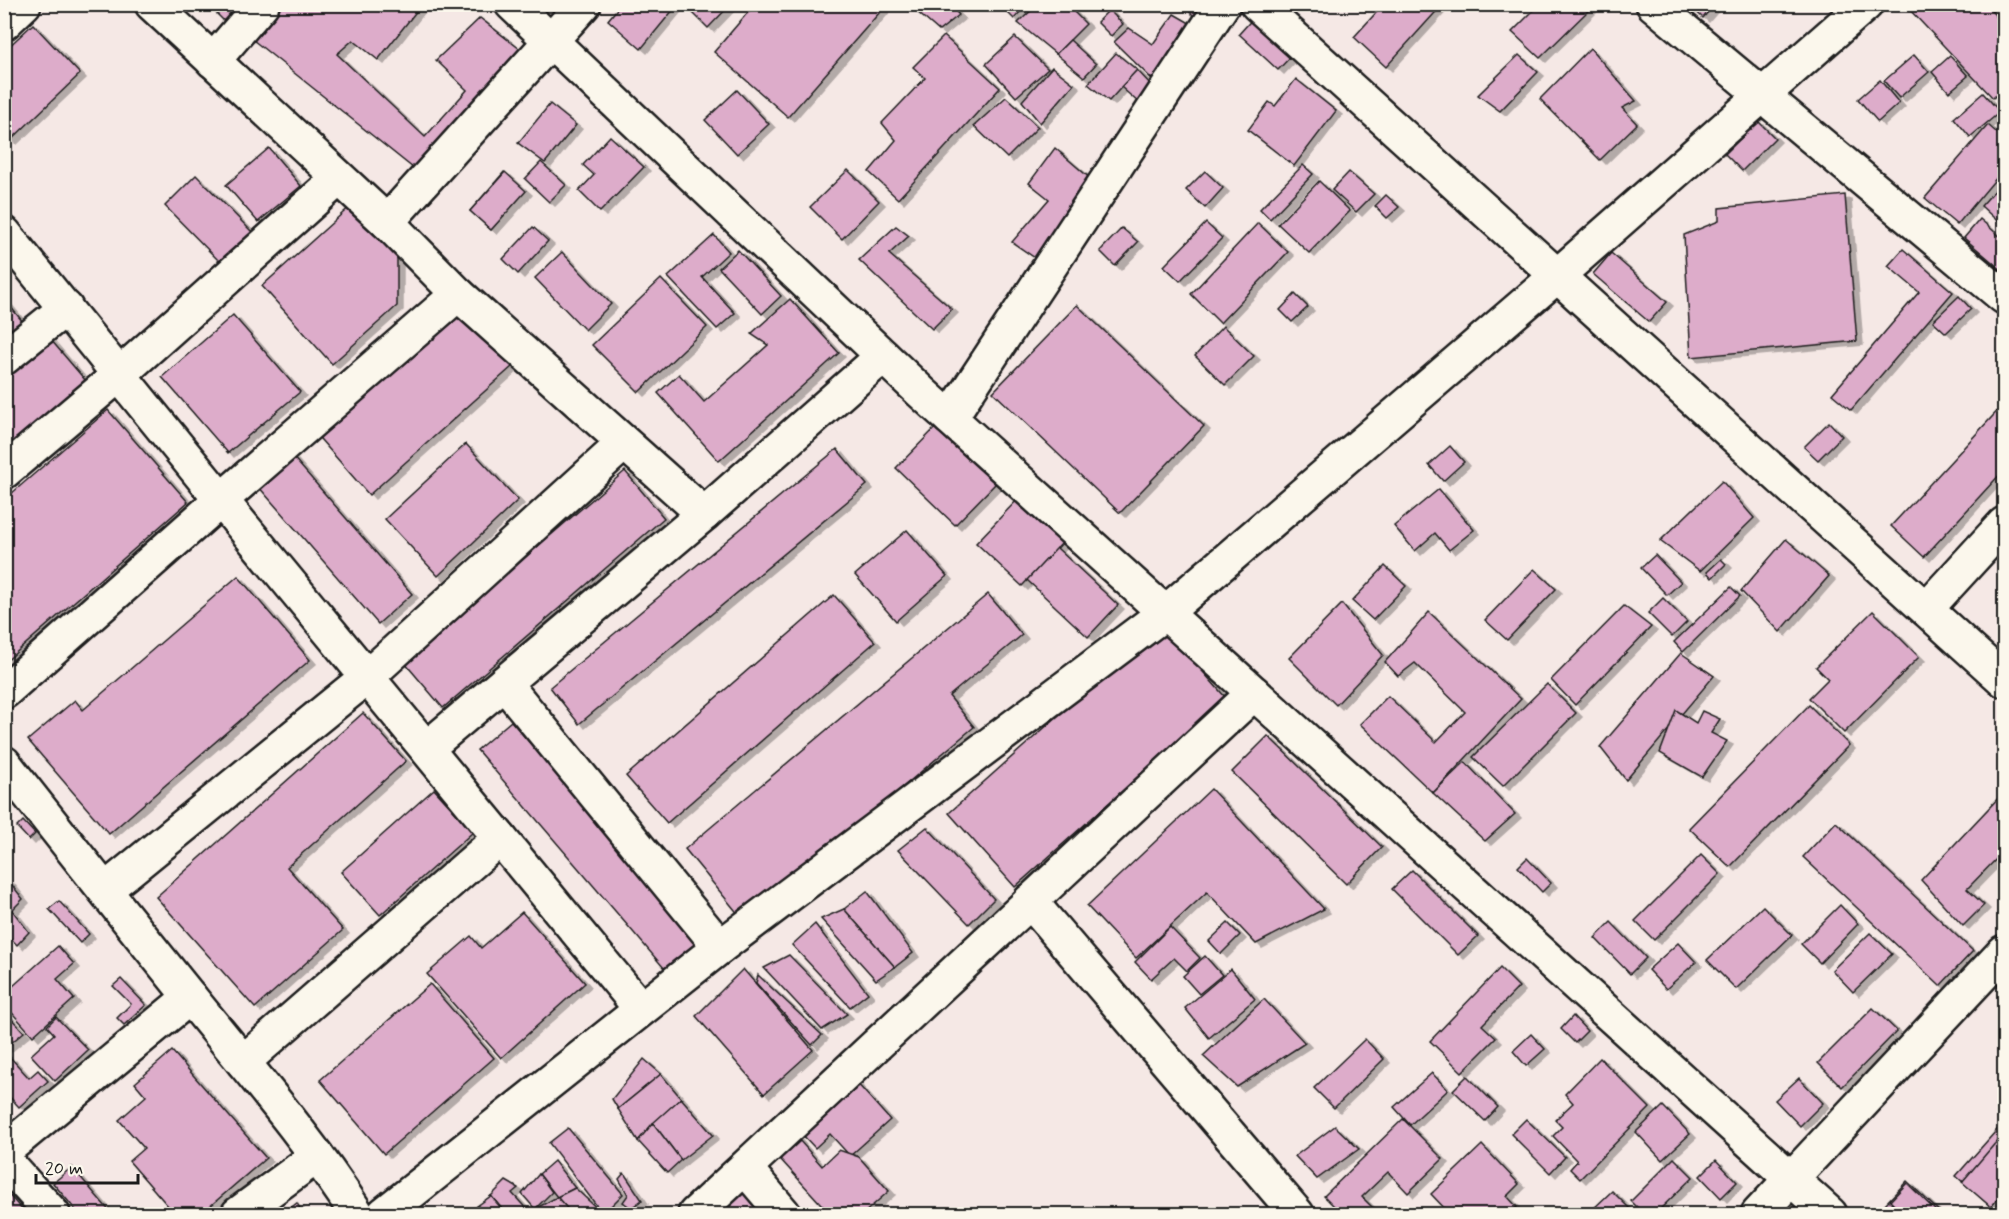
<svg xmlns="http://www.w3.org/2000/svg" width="2009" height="1219" viewBox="0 0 2009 1219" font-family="Mynerve,sans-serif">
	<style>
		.building { fill: #ddacca; stroke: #1c1c1c; stroke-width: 1.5; filter: url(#shadow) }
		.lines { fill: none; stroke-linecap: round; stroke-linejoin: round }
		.minor-casing { stroke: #1c1c1c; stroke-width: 38 }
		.minor { stroke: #fbf7ec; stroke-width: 33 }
	</style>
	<defs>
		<filter id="shadow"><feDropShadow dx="6" dy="4" stdDeviation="0" flood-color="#0004"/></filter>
	</defs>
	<rect width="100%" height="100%" fill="#f5e8e5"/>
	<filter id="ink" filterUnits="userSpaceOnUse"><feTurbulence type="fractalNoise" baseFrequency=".0167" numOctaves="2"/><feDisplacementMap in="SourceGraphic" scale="12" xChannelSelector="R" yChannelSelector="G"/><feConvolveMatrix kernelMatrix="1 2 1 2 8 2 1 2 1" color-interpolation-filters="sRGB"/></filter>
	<g filter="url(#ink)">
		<!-- building -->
		<g class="building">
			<path d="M207 4H244L226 23Z"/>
			<path d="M283 4H422L378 60 353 40 337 54 425 137 467 90 436 60 480 18 525 53 418 172 253 40Z"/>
			<path d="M621 4H678L641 49 608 20Z"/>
			<path d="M684 4H731L708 28Z"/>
			<path d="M755 4H887L788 117 714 52Z"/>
			<path d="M949 4 959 15 939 31 909 5Z"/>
			<path d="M999 4H1027L1014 19Z"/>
			<path d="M1038 4H1066L1086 24 1056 54 1018 23Z"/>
			<path d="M1180 4H1209L1198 19Z"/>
			<path d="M1384 4H1443L1386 67 1354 37Z"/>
			<path d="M1540 4H1586L1590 9 1540 58 1512 32Z"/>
			<path d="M1688 4H1715L1703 18Z"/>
			<path d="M1914 4H1985L2004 25V87L1993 98 1909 9Z"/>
			<path d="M1109 10 1123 24 1111 36 1097 22Z"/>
			<path d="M1174 14 1195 26 1156 83 1114 42 1129 28 1153 44Z"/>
			<path d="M1256 15 1295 52 1278 70 1239 34Z"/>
			<path d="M33 24 80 74 11 140 4 134V51Z"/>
			<path d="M944 36 1000 88 898 199 869 172 896 140 882 123 925 78 913 67Z"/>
			<path d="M1015 37 1048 69 1016 97 986 64Z"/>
			<path d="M1070 40 1096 64 1084 77 1056 54Z"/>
			<path d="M1590 48 1636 101 1622 108 1637 124 1600 160 1540 99Z"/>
			<path d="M1116 53 1137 70 1109 101 1088 84Z"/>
			<path d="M1519 55 1538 72 1500 111 1478 95Z"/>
			<path d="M1914 55 1929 72 1899 98 1884 81Z"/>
			<path d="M1950 56 1968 76 1949 92 1932 72Z"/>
			<path d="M1052 67 1074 84 1040 123 1022 101Z"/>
			<path d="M1137 70 1153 87 1139 103 1121 87Z"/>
			<path d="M1296 79 1336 111 1294 166 1248 130 1269 102 1275 106Z"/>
			<path d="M1880 80 1899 103 1878 122 1858 99Z"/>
			<path d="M737 90 769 124 737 154 705 120Z"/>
			<path d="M1983 93 2000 112 1970 137 1954 118Z"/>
			<path d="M1006 97 1038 127 1007 158 974 126Z"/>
			<path d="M550 104 576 125 545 163 518 143Z"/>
			<path d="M1758 121 1775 138 1742 171 1725 154Z"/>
			<path d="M1988 125 2004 139V169L1957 225 1925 198Z"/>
			<path d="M610 136 644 167 600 212 579 191 594 175 583 165Z"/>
			<path d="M269 148 301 186 258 222 226 185Z"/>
			<path d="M1055 148 1092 180 1038 260 1012 242 1049 199 1029 183Z"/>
			<path d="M541 162 566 185 549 202 525 179Z"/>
			<path d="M1303 165 1313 174 1270 219 1260 209Z"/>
			<path d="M848 170 879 201 842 239 810 207Z"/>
			<path d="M1205 171 1223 188 1205 208 1186 190Z"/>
			<path d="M504 172 525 191 491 230 470 211Z"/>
			<path d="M505 172 526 191 491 230 470 211Z"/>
			<path d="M1349 172 1374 194 1356 212 1332 190Z"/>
			<path d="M196 175 252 232 221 263 165 206Z"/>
			<path d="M2004 180V227L1981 206Z"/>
			<path d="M1319 181 1350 211 1309 253 1278 224Z"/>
			<path d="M1386 195 1399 207 1387 218 1375 206Z"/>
			<path d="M1845 195 1857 341 1691 357 1684 235 1719 221V208Z"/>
			<path d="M354 203 397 251V306L332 364 262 286Z"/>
			<path d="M1980 219 2004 240V272L1964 238Z"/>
			<path d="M1206 223 1222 238 1180 281 1164 266Z"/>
			<path d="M1258 223 1288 252 1220 323 1191 294Z"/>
			<path d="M896 226 909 236 889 254 952 309 932 329 859 260Z"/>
			<path d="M533 227 548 241 518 274 503 259Z"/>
			<path d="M1122 228 1138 242 1115 266 1100 251Z"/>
			<path d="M714 235 729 252 702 277 735 313 717 329 668 277Z"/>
			<path d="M1903 249 1953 292 1851 410 1832 394 1919 292 1888 266Z"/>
			<path d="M738 250 781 296 762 314 719 268Z"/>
			<path d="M562 252 611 304 585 330 535 278Z"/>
			<path d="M1611 253 1667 302 1649 322 1593 274Z"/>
			<path d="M661 279 707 327 639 392 592 345Z"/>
			<path d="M1295 294 1308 307 1292 322 1280 310Z"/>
			<path d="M1959 296 1971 309 1946 333 1933 321Z"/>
			<path d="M4 299 23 322 4 337Z"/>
			<path d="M790 299 839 353 719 461 658 393 679 374 704 402 768 345 751 334Z"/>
			<path d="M458 304 513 366 369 495 314 432Z"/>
			<path d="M1077 305 1204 426 1120 513 993 392Z"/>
			<path d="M233 315 300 392 228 453 162 377Z"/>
			<path d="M1223 326 1254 356 1225 385 1195 356Z"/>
			<path d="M45 333 92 388 4 461V366Z"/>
			<path d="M2004 404V470L1924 557 1891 526Z"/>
			<path d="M108 410 188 502 4 663V500Z"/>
			<path d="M1829 422 1842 436 1818 460 1804 447Z"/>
			<path d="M937 426 996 483 955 525 896 468Z"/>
			<path d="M466 444 518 500 438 576 385 519Z"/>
			<path d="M1450 446 1464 462 1443 481 1429 465Z"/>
			<path d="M837 449 867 485 579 724 550 687Z"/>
			<path d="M292 456 412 594 378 624 258 486Z"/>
			<path d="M625 471 664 518 443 708 404 662Z"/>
			<path d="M1722 481 1754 518 1700 571 1660 541Z"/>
			<path d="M1439 489 1474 530 1449 550 1435 533 1415 551 1394 526Z"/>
			<path d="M1018 499 1063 542 1022 586 976 543Z"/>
			<path d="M907 530 947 576 896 621 855 575Z"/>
			<path d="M1786 539 1829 576 1780 632 1741 591Z"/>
			<path d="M1057 548 1118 605 1088 637 1027 580Z"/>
			<path d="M1655 555 1681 582 1667 595 1641 568Z"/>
			<path d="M1721 559 1726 564 1712 578 1707 572Z"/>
			<path d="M1385 566 1406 586 1373 620 1352 601Z"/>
			<path d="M1534 569 1556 589 1507 640 1485 620Z"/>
			<path d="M238 576 310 660 109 834 28 740 75 700 83 710Z"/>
			<path d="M1731 587 1740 596 1683 652 1674 642Z"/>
			<path d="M988 594 1022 635 949 696 974 727 744 921 685 849Z"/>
			<path d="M834 595 875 642 667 823 626 776Z"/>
			<path d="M1663 598 1687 622 1672 637 1648 613Z"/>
			<path d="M1342 604 1383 655 1336 705 1289 658Z"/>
			<path d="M1624 606 1651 627 1575 705 1551 680Z"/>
			<path d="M1873 611 1919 657 1844 733 1809 698 1828 679 1816 667Z"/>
			<path d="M1429 612 1521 699 1433 793 1360 724 1388 696 1436 742 1465 712 1415 663 1398 676 1385 662Z"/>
			<path d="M1161 624 1226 698 1015 887 949 813Z"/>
			<path d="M1681 653 1714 676 1626 780 1600 747Z"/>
			<path d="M1547 684 1576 713 1503 786 1473 757Z"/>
			<path d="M1809 705 1849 745 1730 867 1689 828Z"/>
			<path d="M1676 710 1696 723 1702 711 1720 719 1711 733 1727 741 1702 777 1660 753Z"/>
			<path d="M363 713 406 761 287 867 343 930 255 1008 156 897Z"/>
			<path d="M511 721 704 946 670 975 477 750Z"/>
			<path d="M1268 736 1382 847 1346 884 1232 772Z"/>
			<path d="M1465 762 1515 814 1485 841 1433 793Z"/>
			<path d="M434 789 473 832 380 915 341 872Z"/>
			<path d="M1211 789 1324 909 1256 944 1207 892 1136 958 1087 906Z"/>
			<path d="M2004 792V851L1967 889 1984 905 1963 926 1921 880Z"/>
			<path d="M23 821 35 834 29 840 17 827Z"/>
			<path d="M1836 822 1973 951 1940 986 1803 857Z"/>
			<path d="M927 827 994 899 969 924 898 850Z"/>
			<path d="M1701 855 1720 874 1654 940 1635 921Z"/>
			<path d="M1527 858 1551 883 1542 892 1518 867Z"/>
			<path d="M1412 870 1478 936 1458 955 1392 889Z"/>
			<path d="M8 880 23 899 12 910 29 932 17 945 4 931V884Z"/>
			<path d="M867 891 913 953 895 967 844 909Z"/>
			<path d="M59 901 89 934 80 943 49 909Z"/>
			<path d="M1840 905 1858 924 1820 963 1801 944Z"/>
			<path d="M1763 906 1792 935 1736 989 1707 960Z"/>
			<path d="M844 909 895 967 876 980 821 919Z"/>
			<path d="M522 912 585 983 501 1058 427 974 471 936 481 948Z"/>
			<path d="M1611 922 1646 958 1630 974 1595 938Z"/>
			<path d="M1228 923 1240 935 1221 954 1209 941Z"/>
			<path d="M815 924 868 993 850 1007 792 945Z"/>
			<path d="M1170 927 1200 958 1187 971 1174 958 1151 979 1135 962Z"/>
			<path d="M1870 933 1892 954 1853 992 1832 970Z"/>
			<path d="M1678 943 1696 962 1666 989 1648 970Z"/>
			<path d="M58 946 74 964 57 979 74 999 33 1036 4 1004V994Z"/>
			<path d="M789 955 847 1014 822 1030 764 968Z"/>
			<path d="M1205 956 1222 975 1199 994 1183 976Z"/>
			<path d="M1500 968 1519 987 1482 1025 1496 1038 1462 1072 1430 1041Z"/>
			<path d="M743 969 813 1050 764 1094 696 1016Z"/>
			<path d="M1231 969 1255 999 1209 1038 1185 1008Z"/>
			<path d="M758 975 822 1035 812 1045 756 983Z"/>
			<path d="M121 979 146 1005 124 1025 117 1018 131 1004 113 986Z"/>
			<path d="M430 984 494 1058 384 1154 320 1080Z"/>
			<path d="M1264 999 1305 1043 1237 1087 1203 1056Z"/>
			<path d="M1873 1008 1897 1031 1842 1087 1818 1063Z"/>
			<path d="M4 1011 24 1032 4 1049Z"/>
			<path d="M1573 1016 1587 1031 1575 1043 1561 1029Z"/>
			<path d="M56 1017 88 1050 55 1081 31 1055 54 1034 47 1026Z"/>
			<path d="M1531 1034 1545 1049 1526 1066 1513 1051Z"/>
			<path d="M1365 1039 1384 1059 1334 1108 1314 1088Z"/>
			<path d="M172 1051 266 1158 201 1214H175L129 1161 144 1148 119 1120 146 1096 135 1083Z"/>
			<path d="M10 1057 29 1078 38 1070 48 1081 19 1107 4 1091V1062Z"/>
			<path d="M1600 1058 1650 1108 1580 1179 1570 1169 1577 1161 1553 1136 1562 1127 1555 1120 1573 1103 1565 1094Z"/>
			<path d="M644 1059 661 1074 618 1109 612 1099Z"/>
			<path d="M1432 1073 1448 1090 1410 1125 1394 1107Z"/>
			<path d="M661 1074 681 1098 638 1141 618 1109Z"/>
			<path d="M1467 1076 1498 1107 1485 1121 1453 1090Z"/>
			<path d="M1799 1078 1823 1103 1800 1126 1775 1100Z"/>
			<path d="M856 1082 890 1120 850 1156 830 1134 815 1148 800 1132Z"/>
			<path d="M681 1098 713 1135 681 1160 653 1123Z"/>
			<path d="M1663 1106 1690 1134 1662 1160 1636 1132Z"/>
			<path d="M1403 1119 1443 1159 1408 1193 1388 1172 1362 1197 1379 1214H1342L1324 1196Z"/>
			<path d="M1526 1119 1565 1157 1550 1173 1511 1134Z"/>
			<path d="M2004 1122V1191L1991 1207 1956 1176Z"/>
			<path d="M653 1123 681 1160 667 1173 638 1141Z"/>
			<path d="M1335 1126 1359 1149 1317 1179 1295 1156Z"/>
			<path d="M568 1128 623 1194 603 1214 549 1143Z"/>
			<path d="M792 1132 822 1166 839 1150 859 1157 889 1191 863 1214H830L772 1150Z"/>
			<path d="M2004 1133V1191L1991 1207 1962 1182Z"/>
			<path d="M1482 1145 1519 1184 1507 1196 1517 1207 1509 1214H1450L1431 1194Z"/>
			<path d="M1674 1158 1693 1177 1655 1214H1644L1631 1201Z"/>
			<path d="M1716 1160 1737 1182 1721 1198 1700 1176Z"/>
			<path d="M554 1161 575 1188 557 1197 539 1174Z"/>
			<path d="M72 1167 112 1214H79L53 1183Z"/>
			<path d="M624 1173 642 1200 631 1208 623 1202 628 1195 619 1179Z"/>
			<path d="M539 1174 552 1192 535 1209 522 1194Z"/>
			<path d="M506 1181 518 1188 512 1193 531 1214H506L491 1196Z"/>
			<path d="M1907 1181 1942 1214H1896L1885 1204Z"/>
			<path d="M745 1182 772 1214H710Z"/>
			<path d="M1907 1183 1939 1214H1903L1890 1201Z"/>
			<path d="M575 1188 603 1214H572L557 1197Z"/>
			<path d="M1612 1191 1635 1214H1594L1591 1211Z"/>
			<path d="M7 1193 26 1214H4V1196Z"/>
			<path d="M491 1196 506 1214H468Z"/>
			<path d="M491 1196 506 1214H466Z"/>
			<path d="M557 1197 572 1214H540L535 1209Z"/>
			<path d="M297 1203 303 1214H283Z"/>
		</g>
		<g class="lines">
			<defs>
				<g id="minor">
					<path d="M152 4 387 222 458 294 704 514"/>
					<path d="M512 4 921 392 1830 1214"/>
					<path d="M1257 4 2004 680"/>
					<path d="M1653 4 2004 297"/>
					<path d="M4 23 24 4"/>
					<path d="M213 61 262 4"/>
					<path d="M387 222 584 4"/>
					<path d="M4 233 221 500 641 1009"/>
					<path d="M4 358 66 308"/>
					<path d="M950 418 1223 4"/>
					<path d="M4 472 120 374 339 178"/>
					<path d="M1926 609 2004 524"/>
					<path d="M504 683 720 947"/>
					<path d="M4 692 221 500 458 294"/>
					<path d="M427 748 704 514 883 356"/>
					<path d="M4 763C67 843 130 923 194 1002 250 1071 309 1139 357 1214"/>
					<path d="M105 890 367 677 624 443"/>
					<path d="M1030 901 1297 1214"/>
					<path d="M243 1062 500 838"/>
					<path d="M4 1151 190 997"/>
					<path d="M4 1160 53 1214"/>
					<path d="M745 1168 784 1214"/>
					<path d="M238 1214 317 1156"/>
					<path d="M384 1214 720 947 1166 612 1558 275 1866 4"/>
					<path d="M695 1214 1254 693"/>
					<path d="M1758 1214 2004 952"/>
				</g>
			</defs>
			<!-- minor casing -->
			<use href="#minor" class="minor-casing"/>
			<!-- minor -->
			<use href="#minor" class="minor"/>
		</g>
	</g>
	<!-- margin -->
	<rect width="2009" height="1219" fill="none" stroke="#fbf7ec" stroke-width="24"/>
	<rect x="12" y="12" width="1985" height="1195" fill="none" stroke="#1c1c1c" stroke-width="2" filter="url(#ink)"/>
	<!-- scale -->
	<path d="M36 1174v9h102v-9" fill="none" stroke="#1c1c1c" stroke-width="3"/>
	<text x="45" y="1174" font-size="18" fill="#1c1c1c" stroke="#fbf7ec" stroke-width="4.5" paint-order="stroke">20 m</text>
</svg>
